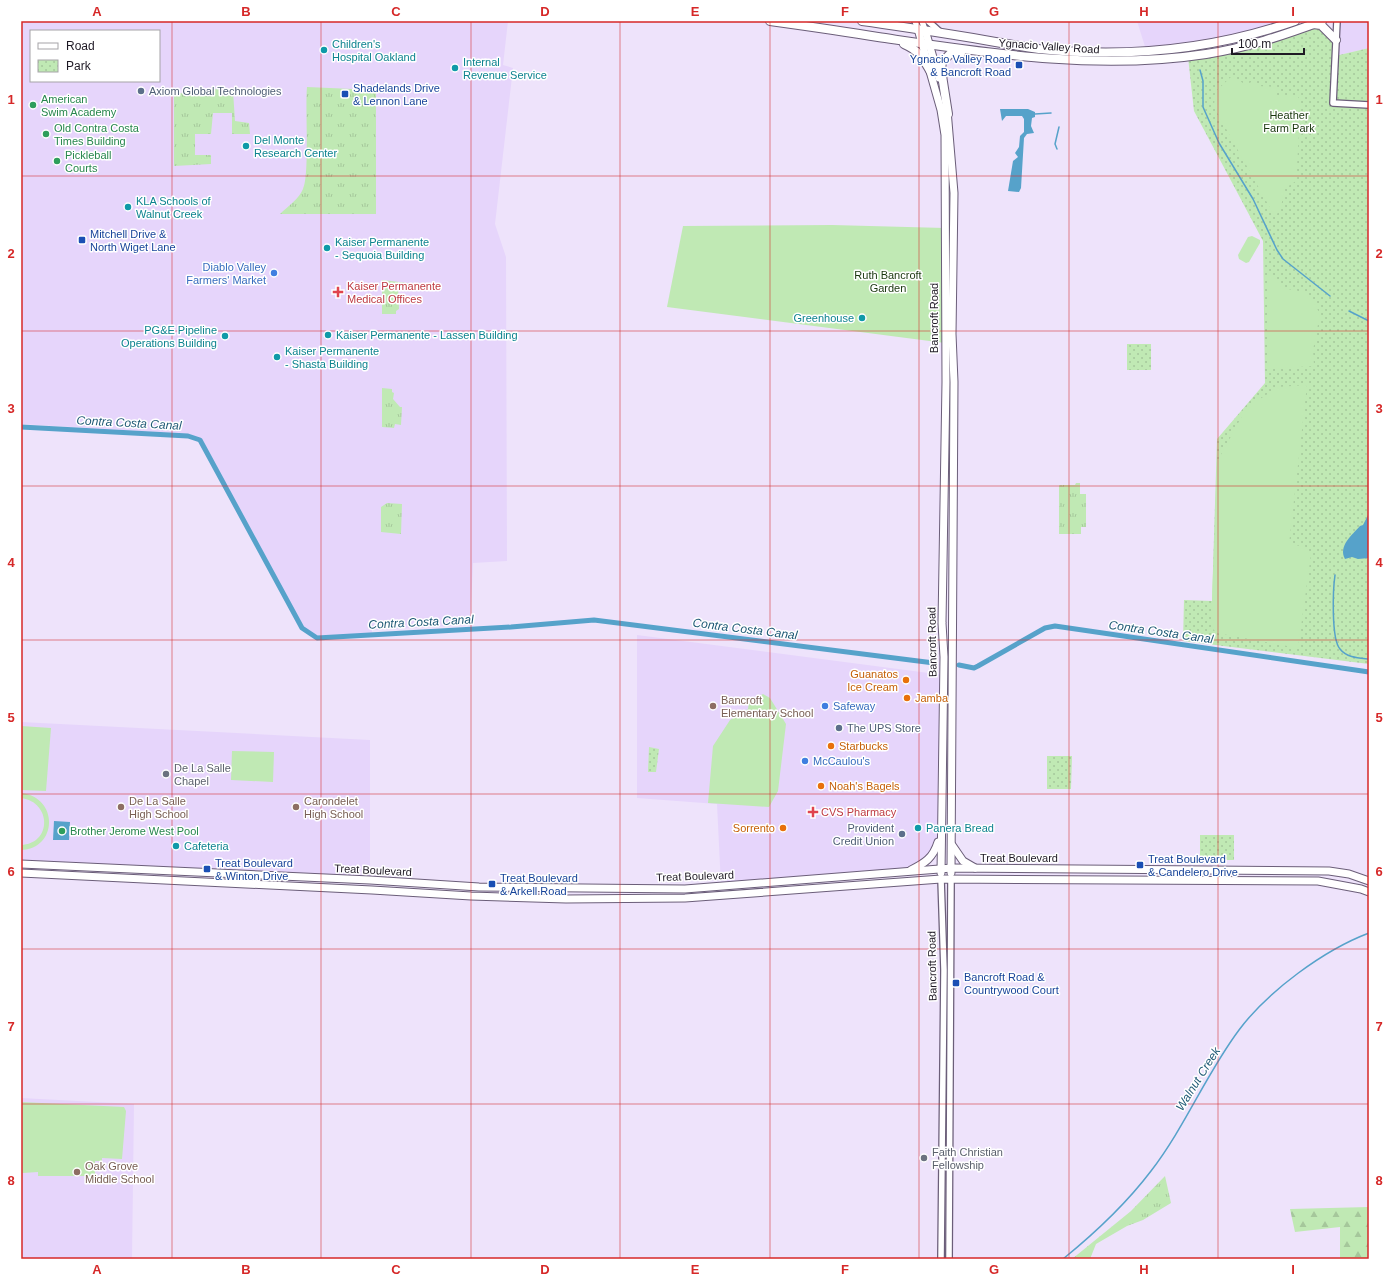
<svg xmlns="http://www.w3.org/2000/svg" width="1390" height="1280" viewBox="0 0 1390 1280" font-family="Arial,sans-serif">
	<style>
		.built { fill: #e6d5fb; fill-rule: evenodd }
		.grass { fill: url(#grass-tufts) }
		.forest { fill: url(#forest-firs) }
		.park { fill: url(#park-dots) }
		.garden { fill: #c0e9b4 }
		.water { fill: #56a2ca }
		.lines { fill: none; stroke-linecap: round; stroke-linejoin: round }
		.stream { stroke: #56a2ca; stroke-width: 1.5 }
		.canal { stroke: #56a2ca; stroke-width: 5 }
		.minor-casing { stroke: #6b5e79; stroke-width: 8 }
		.major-casing { stroke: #6b5e79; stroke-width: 9 }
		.highway-casing { stroke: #6b5e79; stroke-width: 10 }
		.minor { stroke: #fff; stroke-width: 5.5 }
		.major { stroke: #fff; stroke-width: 7 }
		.highway { stroke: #fff; stroke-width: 8 }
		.grid { fill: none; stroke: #d62828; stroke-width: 1; stroke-opacity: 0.55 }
		.culture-dot { fill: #0f9aa8; stroke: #fff; stroke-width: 1.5 }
		.transit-dot { fill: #1a4fb4; stroke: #fff; stroke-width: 1.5 }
		.service-dot { fill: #5c6f8a; stroke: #fff; stroke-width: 1.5 }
		.leisure-dot { fill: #2e9e5b; stroke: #fff; stroke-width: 1.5 }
		.shop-dot { fill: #3f7fe0; stroke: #fff; stroke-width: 1.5 }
		.health-dot { fill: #e0444e; stroke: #fff; stroke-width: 1.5 }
		.food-dot { fill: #e8710a; stroke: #fff; stroke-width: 1.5 }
		.education-dot { fill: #8d6e63; stroke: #fff; stroke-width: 1.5 }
		.worship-dot { fill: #6b7280; stroke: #fff; stroke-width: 1.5 }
		.labels { text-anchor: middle; stroke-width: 3; stroke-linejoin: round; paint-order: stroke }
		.culture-label { font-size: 11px; fill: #0d838f; stroke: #fff; text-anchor: start }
		.street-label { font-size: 11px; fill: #1e1924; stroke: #fff }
		.transit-label { font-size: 11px; fill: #164399; stroke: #fff; text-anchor: start }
		.service-label { font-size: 11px; fill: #4e5e75; stroke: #fff; text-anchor: start }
		.leisure-label { font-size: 11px; fill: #27864d; stroke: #fff; text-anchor: start }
		.park-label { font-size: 11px; fill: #18360d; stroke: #fff }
		.shop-label { font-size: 11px; fill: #366cbe; stroke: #fff; text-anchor: start }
		.health-label { font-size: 11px; fill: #be3a42; stroke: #fff; text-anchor: start }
		.food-label { font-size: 11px; fill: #c56008; stroke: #fff; text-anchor: start }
		.education-label { font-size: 11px; fill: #785e54; stroke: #fff; text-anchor: start }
		.worship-label { font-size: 11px; fill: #5b616d; stroke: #fff; text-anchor: start }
		.water-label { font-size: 12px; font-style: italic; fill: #1e5975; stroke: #fff }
		.neatline { fill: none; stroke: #d62828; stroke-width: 1.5 }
		.grid-label { font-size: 13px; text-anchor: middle; font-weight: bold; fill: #d62828 }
	</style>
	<defs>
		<pattern id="grass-tufts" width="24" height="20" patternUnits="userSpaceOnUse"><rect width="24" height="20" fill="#c0e9b4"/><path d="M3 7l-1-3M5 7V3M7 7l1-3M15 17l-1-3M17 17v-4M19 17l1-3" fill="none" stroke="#a5c79b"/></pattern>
		<pattern id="forest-firs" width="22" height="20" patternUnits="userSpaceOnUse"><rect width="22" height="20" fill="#c0e9b4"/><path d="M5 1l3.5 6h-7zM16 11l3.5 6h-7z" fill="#a5c79b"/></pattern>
		<pattern id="park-dots" width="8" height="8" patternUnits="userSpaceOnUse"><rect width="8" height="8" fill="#c0e9b4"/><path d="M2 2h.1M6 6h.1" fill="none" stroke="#a5c79b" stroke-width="1.8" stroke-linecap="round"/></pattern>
	</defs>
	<rect width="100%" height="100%" fill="#eee3fb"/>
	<!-- built -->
	<g class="built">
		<path d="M21 21H508L503 65 513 68 495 224 506 257 507 561 473 563 470 625 372 630V634L321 637 314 636 303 628 201 439 189 434 21 424ZM31 31H159V81H31Z"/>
		<path d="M1137 21H1295L1272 29 1147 53Z"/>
		<path d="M1337 21H1369V48L1335 56Z"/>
		<path d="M637 635 944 675 941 834 935 853 906 872 721 886 717 804 637 798Z"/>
		<path d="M21 722 370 740V880L21 864Z"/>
		<path d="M21 1098 134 1104 132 1259H21Z"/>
	</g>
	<!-- grass -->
	<g class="grass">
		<path d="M307 87 376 90V214H280C288 206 299 199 303 189 310 176 305 108 307 87Z"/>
		<path d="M215 89 233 91 235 121 249 123 250 134H232V113H213L211 134H195V155H211V164L174 166V94Z"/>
		<path d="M382 280 416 284 398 286 399 309 396 311V314H382Z"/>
		<path d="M382 388 392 389V392L394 393 393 399 400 407H402L401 425 395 424 394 428 382 427Z"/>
		<path d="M1076 483H1080V494H1086V527H1081V534H1059V485H1075Z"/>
		<path d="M387 503 402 504 401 534 381 532V507Z"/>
		<path d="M1165 1176 1171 1203 1143 1220 1127 1226 1096 1244 1090 1259H1072L1131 1211Z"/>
	</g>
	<!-- forest -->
	<path class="forest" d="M1369 1207V1259H1340V1227L1295 1232 1290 1209Z"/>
	<!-- park -->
	<g class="park">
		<path d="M1313 24 1336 40 1335 56 1369 48V664L1183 641 1184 600 1212 601 1217 439 1265 383 1263 241 1194 111 1188 57Z"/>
		<rect x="1127" y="344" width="24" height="26"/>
		<path d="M649 747 659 749 656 772H648Z"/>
		<path d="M1047 756H1072L1071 789H1047Z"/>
		<rect x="1200" y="835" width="34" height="25"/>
	</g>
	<!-- garden -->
	<g class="garden">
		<path d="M1232 76 1246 85 1253 81H1257V86L1277 87 1276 95 1298 97 1301 101 1296 181 1284 189 1281 208 1275 217 1214 107 1215 92Z"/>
		<path d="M832 225 945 228V343L667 307 683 226Z"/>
		<path d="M1252 236 1260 240V243L1249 262 1246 263 1239 259 1238 255 1248 237Z"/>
		<path d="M1267 274 1274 277 1282 288 1304 292 1313 301 1320 314 1313 350 1314 366 1267 369Z"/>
		<path d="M1307 385 1289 544 1306 547 1311 554 1298 648 1217 633 1212 628V601L1217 462 1242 416 1254 403 1278 387Z"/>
		<path d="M763 694 770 698 786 724 778 791 769 807 708 803 713 746 730 720 748 709 749 701Z"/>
		<path d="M21 726 51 728 46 791 21 790Z"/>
		<path d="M232 751 274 752 273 782 231 780Z"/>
		<path d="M21 793C59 797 58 849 21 850V845C52 844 52 802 21 798Z"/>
		<path d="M21 1102 124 1107 126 1111 122 1159 102 1158V1161H95V1176H38V1172L23 1173 21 1172Z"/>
	</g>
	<!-- water -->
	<g class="water">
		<path d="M1000 109H1028L1035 112V117L1032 118 1031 126 1034 133 1027 134 1024 138 1021 188 1019 192 1008 191 1013 161 1018 157 1015 153 1019 147 1020 136 1024 132V119L1022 116H1006L1002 121Z"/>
		<path d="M1369 513V558L1358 559 1352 557 1345 559C1338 546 1352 535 1360 526L1363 525Z"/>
		<path d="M54 821 70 822 69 840H53Z"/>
	</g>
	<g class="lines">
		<!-- stream -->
		<g class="stream">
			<path d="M1200 70 1203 81V107L1219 143 1253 199 1277 250 1283 259 1330 296"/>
			<path d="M1035 114 1051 113"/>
			<path d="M1057 149 1055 144 1059 127"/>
			<path d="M1349 311 1369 321"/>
			<path d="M1335 575C1333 589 1331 639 1340 649 1347 658 1359 658 1369 659"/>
			<path d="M1063 1259C1095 1233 1126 1204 1151 1171 1185 1127 1206 1074 1239 1030 1268 991 1324 950 1369 933"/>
		</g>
		<!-- canal -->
		<g class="canal">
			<path d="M21 427 188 436 200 440 302 628 317 638 511 627 594 620 934 663"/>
			<path d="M959 665 974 668 978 666 1045 628 1055 626 1369 672"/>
		</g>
		<defs>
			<g id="minor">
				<path d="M915 21 918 29"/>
				<path d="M922 21 925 30"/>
				<path d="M928 21 939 31"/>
				<path d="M1337 21 1333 103 1369 105"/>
				<path d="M941 1259 944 970 941 879"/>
				<path d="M949 1259 951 879"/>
			</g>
			<g id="major">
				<path d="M918 29 941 110 945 135 946 382 942 623 944 657 941 873"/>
				<path d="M925 30 939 78"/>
				<path d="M947 110 954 193 952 334 954 382 951 873"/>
				<path d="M952 845 963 861 975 868"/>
				<path d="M21 864 370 880 479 887 685 889 952 868 1329 871 1349 874 1369 881"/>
				<path d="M911 870C925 863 933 858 938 842"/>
				<path d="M21 873 372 890 471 896 566 899 685 898 941 879 1318 881 1361 889 1369 892"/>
			</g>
			<g id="highway">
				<path d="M770 21C806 26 842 31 878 37 987 53 1096 71 1206 54 1246 48 1284 35 1322 21"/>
				<path d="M862 21C899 26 936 32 973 38 995 42 1017 46 1039 49 1126 58 1212 50 1295 21"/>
				<path d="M1313 24 1321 25 1336 40"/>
				<path d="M904 44C919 50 924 60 932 74"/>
				<path d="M948 114 941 69 942 62 950 54 961 53"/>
			</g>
		</defs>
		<!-- minor casing -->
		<use href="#minor" class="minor-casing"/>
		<!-- major casing -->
		<use href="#major" class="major-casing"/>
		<!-- highway casing -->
		<use href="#highway" class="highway-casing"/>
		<!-- minor -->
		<use href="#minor" class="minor"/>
		<!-- major -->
		<use href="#major" class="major"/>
		<!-- highway -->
		<use href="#highway" class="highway"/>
	</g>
	<!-- grid -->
	<path class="grid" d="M172 21V1259M321 21V1259M471 21V1259M620 21V1259M770 21V1259M919 21V1259M1069 21V1259M1218 21V1259M21 176H1369M21 331H1369M21 486H1369M21 640H1369M21 794H1369M21 949H1369M21 1104H1369"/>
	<!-- markers -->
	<g class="culture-dot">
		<circle cx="324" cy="50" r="4"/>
		<circle cx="455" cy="68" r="4"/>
		<circle cx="246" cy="146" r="4"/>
		<circle cx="128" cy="207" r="4"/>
		<circle cx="327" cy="248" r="4"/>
		<circle cx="862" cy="318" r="4"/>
		<circle cx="328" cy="335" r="4"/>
		<circle cx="225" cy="336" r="4"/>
		<circle cx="277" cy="357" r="4"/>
		<circle cx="918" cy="828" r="4"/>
		<circle cx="176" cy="846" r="4"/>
	</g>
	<g class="transit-dot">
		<rect x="1015" y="61" width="8" height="8" rx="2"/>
		<rect x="341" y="90" width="8" height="8" rx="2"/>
		<rect x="78" y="236" width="8" height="8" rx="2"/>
		<rect x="1136" y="861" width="8" height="8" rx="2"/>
		<rect x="203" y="865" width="8" height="8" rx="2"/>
		<rect x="488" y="880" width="8" height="8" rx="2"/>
		<rect x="952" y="979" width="8" height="8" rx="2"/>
	</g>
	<g class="service-dot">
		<circle cx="141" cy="91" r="4"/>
		<circle cx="839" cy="728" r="4"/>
		<circle cx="902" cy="834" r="4"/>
	</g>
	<g class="leisure-dot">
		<circle cx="33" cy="105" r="4"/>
		<circle cx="46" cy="134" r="4"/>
		<circle cx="57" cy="161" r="4"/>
		<circle cx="62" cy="831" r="4"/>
	</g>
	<g class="shop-dot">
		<circle cx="274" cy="273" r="4"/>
		<circle cx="825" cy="706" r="4"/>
		<circle cx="805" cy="761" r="4"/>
	</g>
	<g class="health-dot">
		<path d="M336 286h4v4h4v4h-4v4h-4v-4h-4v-4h4z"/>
		<path d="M811 806h4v4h4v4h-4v4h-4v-4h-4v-4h4z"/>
	</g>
	<g class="food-dot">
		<circle cx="906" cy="680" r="4"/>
		<circle cx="907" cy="698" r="4"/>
		<circle cx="831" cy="746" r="4"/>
		<circle cx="821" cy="786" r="4"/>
		<circle cx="783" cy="828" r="4"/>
	</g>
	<g class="education-dot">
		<circle cx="713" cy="706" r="4"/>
		<circle cx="121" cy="807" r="4"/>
		<circle cx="296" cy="807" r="4"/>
		<circle cx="77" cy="1172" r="4"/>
	</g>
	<g class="worship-dot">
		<circle cx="166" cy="774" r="4"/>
		<circle cx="924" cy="1158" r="4"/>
	</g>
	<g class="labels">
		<!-- culture labels -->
		<g class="culture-label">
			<text x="332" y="48">Children's<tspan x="332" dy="13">Hospital Oakland</tspan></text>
			<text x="463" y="66">Internal<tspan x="463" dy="13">Revenue Service</tspan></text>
			<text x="254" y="144">Del Monte<tspan x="254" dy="13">Research Center</tspan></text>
			<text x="136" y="205">KLA Schools of<tspan x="136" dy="13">Walnut Creek</tspan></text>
			<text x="335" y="246">Kaiser Permanente<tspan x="335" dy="13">- Sequoia Building</tspan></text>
			<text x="854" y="322" text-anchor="end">Greenhouse</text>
			<text x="217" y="334" text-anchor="end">PG&amp;E Pipeline<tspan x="217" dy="13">Operations Building</tspan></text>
			<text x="336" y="339">Kaiser Permanente - Lassen Building</text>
			<text x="285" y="355">Kaiser Permanente<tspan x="285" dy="13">- Shasta Building</tspan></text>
			<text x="926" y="832">Panera Bread</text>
			<text x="184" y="850">Cafeteria</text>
		</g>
		<!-- street labels -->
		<g class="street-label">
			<text transform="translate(1049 46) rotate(4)" y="4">Ygnacio Valley Road</text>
			<text transform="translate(934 318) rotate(-90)" y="4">Bancroft Road</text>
			<text transform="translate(932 642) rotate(-91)" y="4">Bancroft Road</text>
			<text x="1019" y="862">Treat Boulevard</text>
			<text transform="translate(373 870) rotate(3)" y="4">Treat Boulevard</text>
			<text transform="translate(695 876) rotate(-2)" y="4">Treat Boulevard</text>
			<text transform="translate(932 966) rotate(-91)" y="4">Bancroft Road</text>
		</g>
		<!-- transit labels -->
		<g class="transit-label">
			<text x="1011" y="63" text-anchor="end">Ygnacio Valley Road<tspan x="1011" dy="13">&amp; Bancroft Road</tspan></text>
			<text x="353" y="92">Shadelands Drive<tspan x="353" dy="13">&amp; Lennon Lane</tspan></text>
			<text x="90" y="238">Mitchell Drive &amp;<tspan x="90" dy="13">North Wiget Lane</tspan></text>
			<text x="1148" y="863">Treat Boulevard<tspan x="1148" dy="13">&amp; Candelero Drive</tspan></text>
			<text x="215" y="867">Treat Boulevard<tspan x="215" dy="13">&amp; Winton Drive</tspan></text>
			<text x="500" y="882">Treat Boulevard<tspan x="500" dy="13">&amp; Arkell Road</tspan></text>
			<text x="964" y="981">Bancroft Road &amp;<tspan x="964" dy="13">Countrywood Court</tspan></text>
		</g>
		<!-- service labels -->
		<g class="service-label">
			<text x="149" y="95">Axiom Global Technologies</text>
			<text x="847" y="732">The UPS Store</text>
			<text x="894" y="832" text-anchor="end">Provident<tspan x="894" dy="13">Credit Union</tspan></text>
		</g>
		<!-- leisure labels -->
		<g class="leisure-label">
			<text x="41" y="103">American<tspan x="41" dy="13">Swim Academy</tspan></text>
			<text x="54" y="132">Old Contra Costa<tspan x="54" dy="13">Times Building</tspan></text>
			<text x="65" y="159">Pickleball<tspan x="65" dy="13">Courts</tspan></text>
			<text x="70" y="835">Brother Jerome West Pool</text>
		</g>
		<!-- park labels -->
		<g class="park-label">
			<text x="1289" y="119">Heather<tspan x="1289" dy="13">Farm Park</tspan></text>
			<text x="888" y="279">Ruth Bancroft<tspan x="888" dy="13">Garden</tspan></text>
		</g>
		<!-- shop labels -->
		<g class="shop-label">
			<text x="266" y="271" text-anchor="end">Diablo Valley<tspan x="266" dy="13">Farmers' Market</tspan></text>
			<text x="833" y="710">Safeway</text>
			<text x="813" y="765">McCaulou's</text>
		</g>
		<!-- health labels -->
		<g class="health-label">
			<text x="347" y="290">Kaiser Permanente<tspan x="347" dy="13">Medical Offices</tspan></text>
			<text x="821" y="816">CVS Pharmacy</text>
		</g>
		<!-- food labels -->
		<g class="food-label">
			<text x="898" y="678" text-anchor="end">Guanatos<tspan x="898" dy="13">Ice Cream</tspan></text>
			<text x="915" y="702">Jamba</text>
			<text x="839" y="750">Starbucks</text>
			<text x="829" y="790">Noah's Bagels</text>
			<text x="775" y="832" text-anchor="end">Sorrento</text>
		</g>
		<!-- education labels -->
		<g class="education-label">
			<text x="721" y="704">Bancroft<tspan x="721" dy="13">Elementary School</tspan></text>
			<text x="129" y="805">De La Salle<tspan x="129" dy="13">High School</tspan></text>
			<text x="304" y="805">Carondelet<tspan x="304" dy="13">High School</tspan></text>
			<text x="85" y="1170">Oak Grove<tspan x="85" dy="13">Middle School</tspan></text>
		</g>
		<!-- worship labels -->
		<g class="worship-label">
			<text x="174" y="772">De La Salle<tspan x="174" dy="13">Chapel</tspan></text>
			<text x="932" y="1156">Faith Christian<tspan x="932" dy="13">Fellowship</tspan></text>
		</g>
		<!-- water labels -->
		<g class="water-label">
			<text transform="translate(129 423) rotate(3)" y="4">Contra Costa Canal</text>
			<text transform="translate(421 622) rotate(-3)" y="4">Contra Costa Canal</text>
			<text transform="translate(745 629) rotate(7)" y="4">Contra Costa Canal</text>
			<text transform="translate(1161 632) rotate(8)" y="4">Contra Costa Canal</text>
			<text transform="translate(1198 1079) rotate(-58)" y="4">Walnut Creek</text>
		</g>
	</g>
	<!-- border -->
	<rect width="1390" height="1280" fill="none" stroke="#ffffff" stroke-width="44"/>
	<!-- legend -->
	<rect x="30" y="30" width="130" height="52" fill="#ffffff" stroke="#a5a3a7"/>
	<rect x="38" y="43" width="20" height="6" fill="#ffffff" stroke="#a5a3a7"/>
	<text x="66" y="50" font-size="12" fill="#1e1924">Road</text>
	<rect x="38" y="60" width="20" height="12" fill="url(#park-dots)" stroke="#a5a3a7"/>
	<text x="66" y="70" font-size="12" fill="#1e1924">Park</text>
	<!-- scale -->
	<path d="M1232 48v6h72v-6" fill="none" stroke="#1e1924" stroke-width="2"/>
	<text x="1238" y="48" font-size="12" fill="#1e1924" stroke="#ffffff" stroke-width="3" paint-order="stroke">100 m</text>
	<rect x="22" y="22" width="1346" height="1236" class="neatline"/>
	<g class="grid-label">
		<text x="97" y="16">A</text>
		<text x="246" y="16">B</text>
		<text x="396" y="16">C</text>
		<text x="545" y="16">D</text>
		<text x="695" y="16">E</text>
		<text x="845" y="16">F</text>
		<text x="994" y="16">G</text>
		<text x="1144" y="16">H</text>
		<text x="1293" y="16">I</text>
		<text x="11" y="104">1</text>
		<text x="1379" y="104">1</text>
		<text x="11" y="258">2</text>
		<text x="1379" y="258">2</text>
		<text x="11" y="413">3</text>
		<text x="1379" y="413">3</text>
		<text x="11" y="567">4</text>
		<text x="1379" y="567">4</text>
		<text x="11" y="722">5</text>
		<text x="1379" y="722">5</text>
		<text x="11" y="876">6</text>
		<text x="1379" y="876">6</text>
		<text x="11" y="1031">7</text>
		<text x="1379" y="1031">7</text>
		<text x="11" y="1185">8</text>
		<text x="1379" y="1185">8</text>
		<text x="97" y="1274">A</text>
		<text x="246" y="1274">B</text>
		<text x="396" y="1274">C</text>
		<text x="545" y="1274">D</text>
		<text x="695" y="1274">E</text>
		<text x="845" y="1274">F</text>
		<text x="994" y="1274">G</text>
		<text x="1144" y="1274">H</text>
		<text x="1293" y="1274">I</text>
	</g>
</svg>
